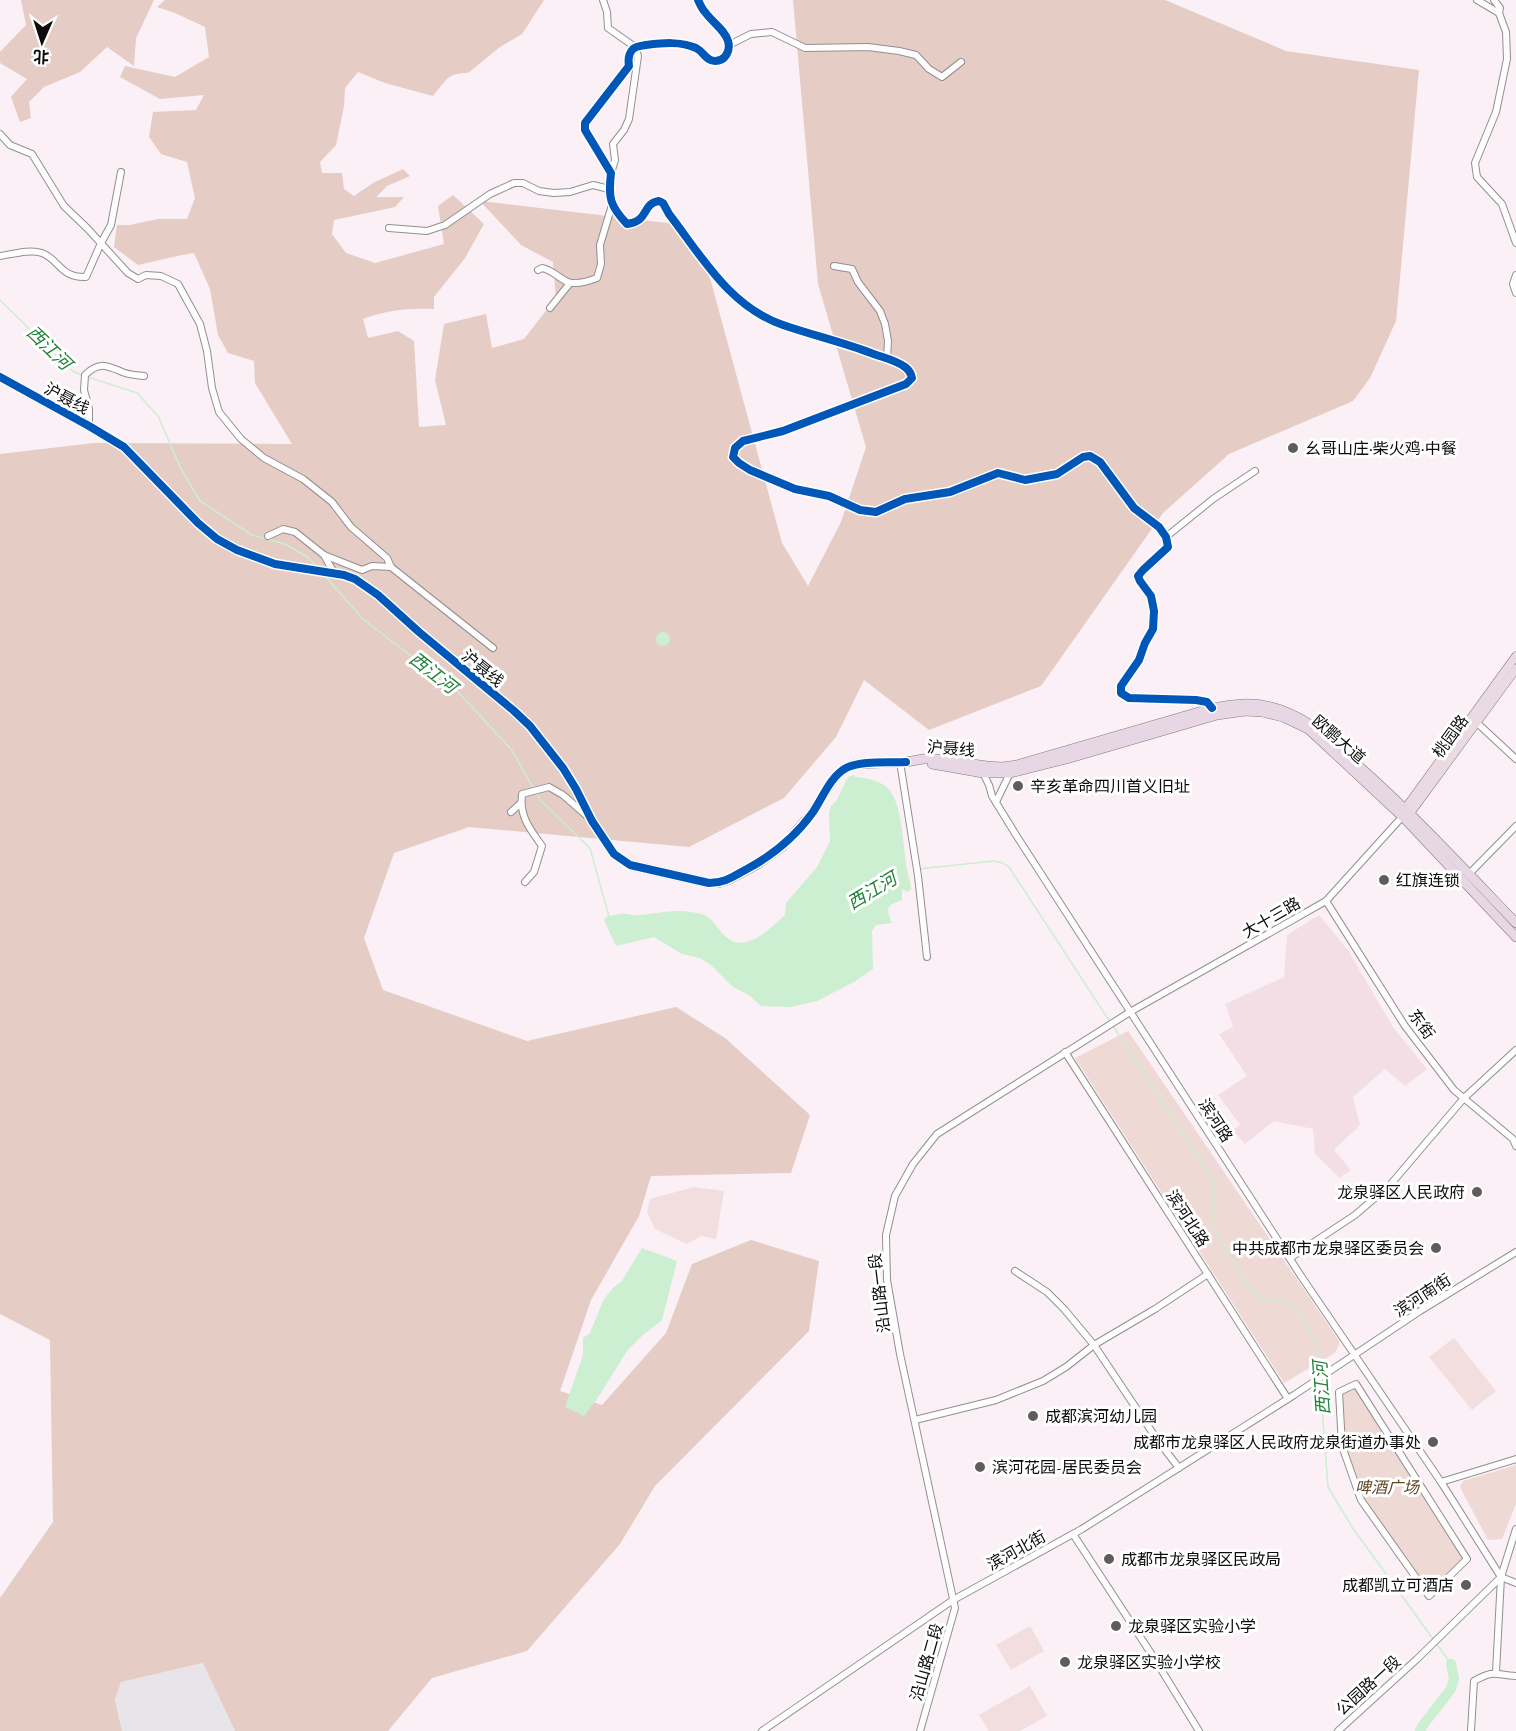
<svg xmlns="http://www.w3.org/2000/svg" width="1516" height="1731" viewBox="0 0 1516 1731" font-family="'Crimson Pro','Noto Sans SC',serif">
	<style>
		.industrial { fill: #e8e5ea }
		.farmland { fill: #f4dee6 }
		.green { fill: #eed9d5 }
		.forest { fill: #e5ccc4 }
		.pitch { fill: #f2dede }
		.water { fill: #cbefd0 }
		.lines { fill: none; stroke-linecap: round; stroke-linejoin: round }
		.stream { stroke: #cbefd0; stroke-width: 1.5 }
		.river { stroke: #cbefd0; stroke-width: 10 }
		.minor-casing { stroke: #938f91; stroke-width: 8 }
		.major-casing { stroke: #807c7e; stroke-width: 9 }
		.highway-casing { stroke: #807c7e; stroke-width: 10 }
		.minor { stroke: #fefdfe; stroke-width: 6 }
		.major { stroke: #eadae1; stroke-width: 8 }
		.highway { stroke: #e7d6e3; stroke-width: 9 }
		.cycleway-casing { stroke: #fff; stroke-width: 11 }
		.cycleway { stroke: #0057b8; stroke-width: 8 }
		.poi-dot { fill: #5f5c5e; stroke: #fff; stroke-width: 2 }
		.labels { text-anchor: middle; stroke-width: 6; stroke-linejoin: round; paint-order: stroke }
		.street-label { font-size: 16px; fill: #0c0c0c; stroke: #fff }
		.poi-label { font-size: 16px; fill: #0c0c0c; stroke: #fff; text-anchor: start }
		.park-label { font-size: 16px; font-style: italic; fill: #5d4524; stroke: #fff }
		.water-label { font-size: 18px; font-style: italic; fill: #218338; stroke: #fff }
	</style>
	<rect width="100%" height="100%" fill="#faf0f5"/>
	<!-- industrial -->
	<path class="industrial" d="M204 1663 235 1731H122L115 1700 121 1682Z"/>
	<!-- farmland -->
	<path class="farmland" d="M1319 915 1348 950 1393 1027 1427 1069 1405 1086 1385 1069 1353 1097 1360 1125 1334 1150 1351 1170 1340 1178 1315 1154 1313 1129 1274 1121 1245 1144 1232 1130 1240 1125 1218 1095 1247 1076 1219 1034 1233 1027 1225 1004 1284 977 1287 935Z"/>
	<!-- green -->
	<g class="green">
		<path d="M1128 1031 1339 1341V1345L1335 1353 1284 1383 1075 1058Z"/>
		<path d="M1356 1384 1467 1559 1429 1596 1361 1500 1342 1446 1339 1392Z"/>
		<path d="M1516 1465V1504L1502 1539 1488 1540 1460 1487 1463 1481Z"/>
	</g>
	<!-- forest -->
	<g class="forest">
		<path d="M21 0H154L136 38 134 66 107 47 80 72 44 87 29 102 31 118 20 122 11 97 27 79 0 63V52L26 25Z"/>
		<path d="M165 0H544L522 34 500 47 468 73C447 72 445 82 433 96L385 83 358 72 345 88 344 106 336 145 320 162 322 173H342L344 189 354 196 373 183 403 169 410 176 387 186 376 197H404L395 207 334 220 332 234 346 253 375 263 444 244 438 206 453 195 484 224 465 258 434 297V309C408 308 387 310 363 319L368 338 398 331 414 341 419 427 446 425 435 380 444 324 486 314 492 348 524 339 556 298 553 262 521 245 480 201 684 225 710 278 782 543 808 586 841 522 866 447 818 284 793 0H1165L1286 51 1419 70 1396 321 1370 378 1353 401 1229 454 1163 513 1041 686 929 730 864 680 836 737 784 798 689 847 469 827 394 853 364 938 383 990 527 1041 676 1007 725 1038 810 1115 791 1173 651 1176 639 1216 591 1300 560 1391 602 1405 666 1333 692 1264 751 1240 819 1261 809 1331 655 1486 620 1544 527 1651 432 1678 388 1731H235L203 1663 121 1682 115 1700 122 1731H0V1598L53 1522 50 1340 0 1314V454L94 443 292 444 255 383 254 361 228 353 218 335 210 289 194 253 177 256 138 265 114 247 117 225H130L158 219H187L195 198 187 162 161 154 149 137 153 112 196 110 204 95 160 99 120 77 125 66 175 77 209 57 205 27 175 13 157 7Z"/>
	</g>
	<!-- pitch -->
	<g class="pitch">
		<path d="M694 1187 724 1191 716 1239 701 1236 687 1244 655 1229 647 1212 650 1199Z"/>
		<path d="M1454 1338 1496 1391 1472 1410 1429 1357Z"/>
		<path d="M1030 1626 1044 1651 1011 1670 996 1645Z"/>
		<path d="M1030 1686 1047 1716 1020 1731H989L979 1715Z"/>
	</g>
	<!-- water -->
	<g class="water">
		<circle cx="663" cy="639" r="7"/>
		<path d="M854 775 856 777C868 778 883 781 890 791 903 808 903 848 907 870 908 876 911 882 911 889L908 892 902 889V900C887 906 885 906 892 923L876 925 872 931 873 969 854 982 817 1001 790 1007 761 1006 749 995 733 987 711 965 700 958 682 954 654 937 616 946 604 920 608 916C613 916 616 914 621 914 627 913 633 916 640 915 656 914 674 909 690 912 711 914 711 920 723 934 744 957 769 929 785 915L786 903 817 867 830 841 829 813 831 806 836 801 848 777Z"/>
		<path d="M642 1248 677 1261 662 1320 643 1335 627 1351 597 1399 584 1416 565 1407 583 1355V1338L590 1333 604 1299 613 1288 622 1281Z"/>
	</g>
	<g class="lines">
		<!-- stream -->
		<g class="stream">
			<path d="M0 300 65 364 74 372 83 375"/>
			<path d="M88 377 137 393 158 416 181 469 200 501 252 535 285 544 309 558 316 566"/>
			<path d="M325 576 363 619 458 692 511 749 534 789"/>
			<path d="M537 793 541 801 590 848 609 917"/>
			<path d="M918 869 994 861 1003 863 1009 867 1110 1022"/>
			<path d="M1113 1026 1213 1179 1212 1223 1239 1272 1251 1290 1264 1299 1289 1303 1300 1313 1319 1353 1320 1375"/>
			<path d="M1320 1380 1328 1487 1352 1527 1433 1639"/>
			<path d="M1436 1643 1451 1664"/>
		</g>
		<!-- river -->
		<path class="river" d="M1420 1731 1423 1725 1451 1689 1454 1678 1451 1664"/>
		<defs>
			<g id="minor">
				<path d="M603 0 607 12 608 28 635 47 638 56 629 119 624 130 613 144 615 160 611 173"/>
				<path d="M698 0C700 4 702 9 705 12 712 22 725 30 728 41 731 51 725 61 715 61 706 61 704 52 696 48 680 41 663 43 646 45 641 46 636 46 633 49 628 54 628 60 629 66L585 123V130L611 173C608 198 610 206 627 224 650 221 641 204 659 201L663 203 669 214C702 257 730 307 783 325 812 335 842 342 871 353 881 357 896 360 905 367 909 370 911 373 912 378L906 384 783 431 743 441 735 448 733 457 739 463 750 470 795 489 829 496 860 510 876 512 905 499 950 492 998 473 1025 480 1057 474 1083 457 1090 456 1100 462 1134 508 1159 527 1166 537 1168 547 1143 570 1138 576 1140 581 1151 596 1154 611 1153 629 1145 643 1139 660 1121 686V693L1129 698 1196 700 1207 702 1212 708"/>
				<path d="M1477 0 1499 13"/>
				<path d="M1494 0 1500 8 1499 13 1506 32 1507 59 1496 112 1475 163 1477 177 1502 204 1516 243"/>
				<path d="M729 45 751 34 772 32 805 48 868 47 899 51 916 55 929 69 942 77 961 62"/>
				<path d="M0 134 10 145 32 154 64 206 87 228 128 273 138 279 146 275 161 276 178 284 200 324 207 351 212 388 219 412 241 439 264 458 303 479 332 502 351 527 387 558 391 567 372 566 362 570 324 555 295 532 283 529 268 536"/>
				<path d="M389 228 427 231 445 225 490 194 514 183H523L539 191 554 193 570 192 593 185 609 189"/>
				<path d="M0 256C13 254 30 249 42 253 60 260 60 278 86 277L101 243 111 225 121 172"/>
				<path d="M834 266 852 269 858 282 880 311 885 324 888 341 887 359"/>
				<path d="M538 270 542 268C553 270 558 278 568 282 576 285 589 281 597 278L601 264 600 245 612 205"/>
				<path d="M1516 275 1513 284 1516 293"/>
				<path d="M550 308 570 283"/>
				<path d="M89 426V409L84 390 85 375C98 362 105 365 120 371 127 375 137 375 144 376"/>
				<path d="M1166 537 1213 499 1255 471"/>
				<path d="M324 555 334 573"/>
				<path d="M391 567 493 648"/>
				<path d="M1475 721 1516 759"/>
				<path d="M900 762 918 876 927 957"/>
				<path d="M984 771 983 773 989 785 992 796 1016 835 1301 1276 1441 1482 1501 1577"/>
				<path d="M996 802 1010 773"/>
				<path d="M511 812 521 803"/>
				<path d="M1469 874 1516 826"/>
				<path d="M525 882 534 872 542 846C530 829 519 816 522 794L549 787 563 795 587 816"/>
				<path d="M1326 901 1405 1026 1454 1090 1513 1139 1516 1146"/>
				<path d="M1065 1052 1288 1399"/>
				<path d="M1290 1258 1355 1215 1390 1185 1464 1098 1516 1050"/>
				<path d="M1015 1271 1047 1292 1064 1309 1094 1345 1156 1438 1179 1468"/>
				<path d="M1356 1384 1467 1559 1429 1596 1361 1500 1342 1446 1339 1392Z"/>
				<path d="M915 1420 996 1400 1043 1381 1066 1367 1094 1345 1155 1309 1208 1274"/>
				<path d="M1441 1482 1516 1459"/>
				<path d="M1073 1534 1154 1658 1199 1731"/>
				<path d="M1501 1577 1516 1583"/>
				<path d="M1496 1672 1501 1577 1516 1529"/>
				<path d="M762 1731 953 1600 1082 1529 1294 1395 1420 1311 1516 1252"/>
				<path d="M920 1731 955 1608 900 1354 887 1280 886 1235 895 1196 913 1164 937 1134 1130 1012 1326 901 1402 817"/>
				<path d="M1338 1731 1417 1659 1501 1577"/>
				<path d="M1471 1731 1474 1681C1495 1669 1495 1675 1516 1676"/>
			</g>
			<g id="major">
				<path d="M1402 813 1516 656"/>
				<path d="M1408 816 1516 669"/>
			</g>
			<g id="highway">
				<path d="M0 377 89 426 124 447 198 523 217 539 237 550 275 564 344 575 355 579 378 595 419 632 513 710 530 726 563 768 576 789 592 821 614 854 630 865 709 883H718L728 880 758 864 782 847 812 813 830 784 838 774 848 767 856 764 906 762 929 758 987 766 1002 767 1017 765 1209 709C1234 703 1257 701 1281 710 1313 721 1336 745 1361 768 1416 817 1465 870 1516 923"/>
				<path d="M932 764 983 773H1010L1070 758 1217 715 1245 711 1262 712 1283 717 1308 729 1317 737 1405 819 1516 937"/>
			</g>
		</defs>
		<!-- minor casing -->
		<use href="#minor" class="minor-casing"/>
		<!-- major casing -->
		<use href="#major" class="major-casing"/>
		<!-- highway casing -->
		<use href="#highway" class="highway-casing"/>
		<!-- minor -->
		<use href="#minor" class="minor"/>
		<!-- major -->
		<use href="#major" class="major"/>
		<!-- highway -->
		<use href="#highway" class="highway"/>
		<defs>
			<g id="cycleway">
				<path d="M698 0C700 4 702 9 705 12 712 22 725 30 728 41 731 51 725 61 715 61 706 61 704 52 696 48 680 41 663 43 646 45 641 46 636 46 633 49 628 54 628 60 629 66L585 123V130L611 173C608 198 610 206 627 224 650 221 641 204 659 201L663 203 669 214C702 257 730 307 783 325 812 335 842 342 871 353 881 357 896 360 905 367 909 370 911 373 912 378L906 384 783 431 743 441 735 448 733 457 739 463 750 470 795 489 829 496 860 510 876 512 905 499 950 492 998 473 1025 480 1057 474 1083 457 1090 456 1100 462 1134 508 1159 527 1166 537 1168 547 1143 570 1138 576 1140 581 1151 596 1154 611 1153 629 1145 643 1139 660 1121 686V693L1129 698 1196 700 1207 702 1212 708"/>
				<path d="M0 377 89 426 124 447 198 523 217 539 237 550 275 564 344 575 355 579 378 595 419 632 513 710 530 726 563 768 576 789 592 821 614 854 630 865 709 883C725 883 734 876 747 869 773 855 796 836 813 812 823 797 830 777 846 768 861 760 889 763 906 762"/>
			</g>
		</defs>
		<!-- cycleway casing -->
		<use href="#cycleway" class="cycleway-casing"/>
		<!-- cycleway -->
		<use href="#cycleway" class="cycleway"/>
	</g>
	<!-- markers -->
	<g class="poi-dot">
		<circle cx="1293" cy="448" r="6"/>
		<circle cx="1018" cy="786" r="6"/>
		<circle cx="1384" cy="880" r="6"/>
		<circle cx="1477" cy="1192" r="6"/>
		<circle cx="1436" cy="1248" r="6"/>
		<circle cx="1033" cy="1416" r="6"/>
		<circle cx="1433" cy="1442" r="6"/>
		<circle cx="980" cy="1467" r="6"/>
		<circle cx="1109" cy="1559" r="6"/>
		<circle cx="1466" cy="1585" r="6"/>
		<circle cx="1116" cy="1626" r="6"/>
		<circle cx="1065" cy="1662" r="6"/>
	</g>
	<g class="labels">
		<!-- street labels -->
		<g class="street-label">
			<text transform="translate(67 398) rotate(28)" y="6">沪聂线</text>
			<text transform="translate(483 668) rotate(39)" y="6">沪聂线</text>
			<text transform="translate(1450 736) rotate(-54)" y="6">桃园路</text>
			<text transform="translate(1339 739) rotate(41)" y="6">欧鹏大道</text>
			<text transform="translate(951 748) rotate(5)" y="6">沪聂线</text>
			<text transform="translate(1271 917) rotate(-30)" y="6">大十三路</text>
			<text transform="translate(1422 1024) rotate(54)" y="6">东街</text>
			<text transform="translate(1216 1120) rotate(57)" y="6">滨河路</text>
			<text transform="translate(1188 1218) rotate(57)" y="6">滨河北路</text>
			<text transform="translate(879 1293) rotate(-97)" y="6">沿山路一段</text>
			<text transform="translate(1422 1295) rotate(-33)" y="6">滨河南街</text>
			<text transform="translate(1016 1550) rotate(-29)" y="6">滨河北街</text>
			<text transform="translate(926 1662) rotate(-74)" y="6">沿山路二段</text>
			<text transform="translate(1368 1685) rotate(-42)" y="6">公园路一段</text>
		</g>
		<!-- poi labels -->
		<g class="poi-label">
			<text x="1305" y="454">幺哥山庄·柴火鸡·中餐</text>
			<text x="1030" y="792">辛亥革命四川首义旧址</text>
			<text x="1396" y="886">红旗连锁</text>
			<text x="1465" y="1198" text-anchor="end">龙泉驿区人民政府</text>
			<text x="1424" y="1254" text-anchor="end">中共成都市龙泉驿区委员会</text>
			<text x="1045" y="1422">成都滨河幼儿园</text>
			<text x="1421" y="1448" text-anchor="end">成都市龙泉驿区人民政府龙泉街道办事处</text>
			<text x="992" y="1473">滨河花园-居民委员会</text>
			<text x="1121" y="1565">成都市龙泉驿区民政局</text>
			<text x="1454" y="1591" text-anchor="end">成都凯立可酒店</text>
			<text x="1128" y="1632">龙泉驿区实验小学</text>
			<text x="1077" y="1668">龙泉驿区实验小学校</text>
		</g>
		<!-- park labels -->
		<g class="park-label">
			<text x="1387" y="1493">啤酒广场</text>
		</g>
		<!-- water labels -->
		<g class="water-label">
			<text transform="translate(49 348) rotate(44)" y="6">西江河</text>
			<text transform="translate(433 673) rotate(38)" y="6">西江河</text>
			<text transform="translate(872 891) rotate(-31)" y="6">西江河</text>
			<text transform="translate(1322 1388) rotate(-94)" y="6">西江河</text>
		</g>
	</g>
	<!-- north arrow -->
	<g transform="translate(42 42) rotate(183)" stroke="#ffffff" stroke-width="4.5" paint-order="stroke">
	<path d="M0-4.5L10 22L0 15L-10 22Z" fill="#0c0c0c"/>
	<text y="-9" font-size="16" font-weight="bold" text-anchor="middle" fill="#0c0c0c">北</text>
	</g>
</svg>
